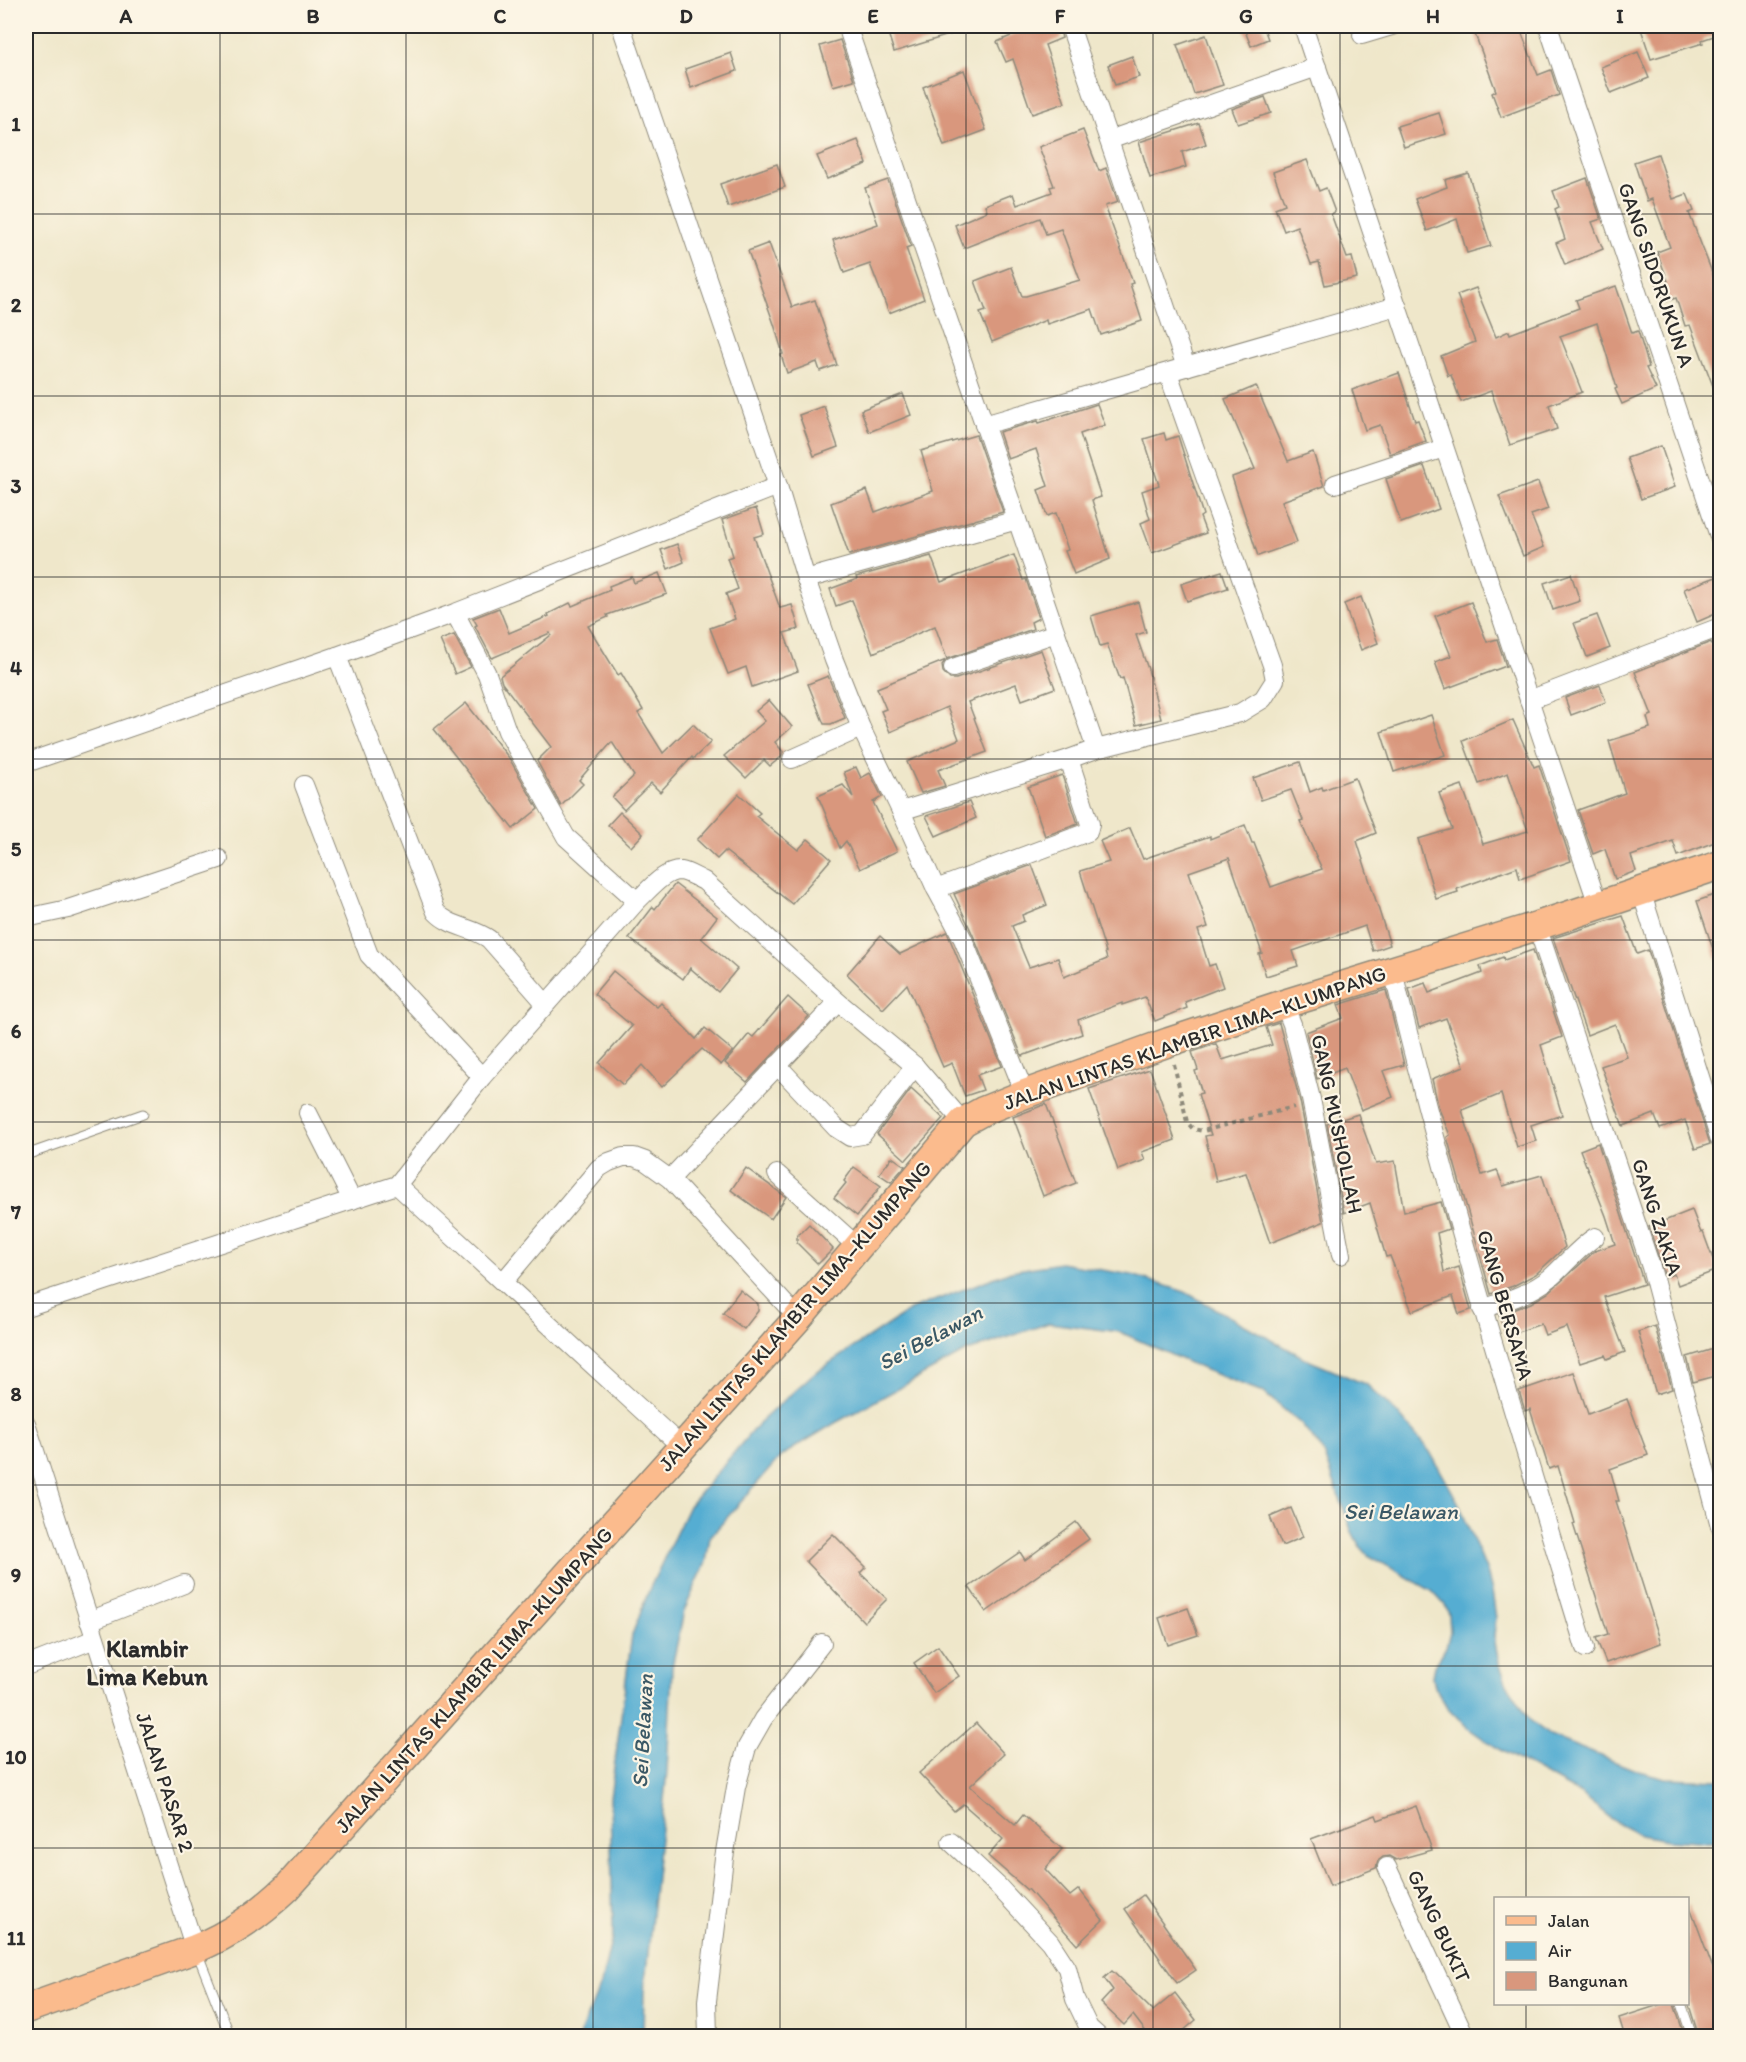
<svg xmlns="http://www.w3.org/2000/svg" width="1746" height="2062" viewBox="0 0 1746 2062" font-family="Itim,sans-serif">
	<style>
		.water { fill: #55add2; stroke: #406c7e; stroke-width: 1.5 }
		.building { fill: #d9977d }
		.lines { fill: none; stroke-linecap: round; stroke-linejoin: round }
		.lane-casing { stroke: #8d897a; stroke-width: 11 }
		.street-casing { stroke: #8d897a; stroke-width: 20 }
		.primary-casing { stroke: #8d897a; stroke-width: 31 }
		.path { stroke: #8d897a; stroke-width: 4; stroke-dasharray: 4.5 4.5; stroke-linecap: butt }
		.lane { stroke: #fff; stroke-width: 9 }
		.street { stroke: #fff; stroke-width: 18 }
		.primary { stroke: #fbbb8d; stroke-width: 28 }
		.grid { fill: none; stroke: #2b2b2b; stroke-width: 1.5; stroke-opacity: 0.55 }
		.labels { text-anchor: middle; stroke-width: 4.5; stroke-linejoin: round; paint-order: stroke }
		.street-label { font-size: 21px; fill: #2b2b2b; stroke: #fcf5e5 }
		.water-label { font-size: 22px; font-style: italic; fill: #3a5865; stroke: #fcf5e5 }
		.quarter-label { font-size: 24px; font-weight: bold; fill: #2b2b2b; stroke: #fcf5e5 }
		.neatline { fill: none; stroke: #2b2b2b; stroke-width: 2 }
		.grid-label { font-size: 20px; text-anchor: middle; font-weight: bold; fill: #2b2b2b }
	</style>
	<rect width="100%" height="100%" fill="#fcf5e5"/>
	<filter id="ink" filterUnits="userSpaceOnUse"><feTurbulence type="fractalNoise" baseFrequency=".0167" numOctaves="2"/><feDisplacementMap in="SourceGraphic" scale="12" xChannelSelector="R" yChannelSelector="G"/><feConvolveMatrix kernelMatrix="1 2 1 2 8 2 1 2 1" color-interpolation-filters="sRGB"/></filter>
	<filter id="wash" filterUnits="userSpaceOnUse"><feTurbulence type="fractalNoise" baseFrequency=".008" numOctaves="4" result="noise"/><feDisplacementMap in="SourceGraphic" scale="24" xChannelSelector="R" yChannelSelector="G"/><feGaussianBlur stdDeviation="1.35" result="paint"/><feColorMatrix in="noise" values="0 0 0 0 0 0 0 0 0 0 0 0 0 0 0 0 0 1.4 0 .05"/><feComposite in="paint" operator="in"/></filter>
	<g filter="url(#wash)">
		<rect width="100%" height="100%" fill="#efe7ca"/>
		<!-- water -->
		<path class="water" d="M1060 1263 1132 1275 1185 1292 1310 1361 1367 1385 1398 1414 1430 1452 1458 1502 1487 1572 1492 1591 1496 1618 1494 1637 1499 1663 1507 1684 1530 1720 1550 1736 1638 1771 1666 1778 1720 1780V1840L1698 1842 1668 1840 1640 1835 1617 1823 1579 1793 1495 1747 1468 1728 1447 1707 1435 1687 1433 1676 1435 1666 1446 1647 1450 1632 1449 1614 1444 1604 1432 1591 1368 1555 1359 1545 1351 1530 1324 1453 1301 1424 1263 1392 1205 1370 1120 1332 1049 1323 965 1352 835 1423 781 1456 710 1537 706 1562 684 1611 672 1667 667 1771 644 1992 643 2036H579L601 1984 613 1933 610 1798 632 1635 649 1590 689 1506 758 1424 813 1374 910 1310 1011 1271Z"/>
		<g id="blocks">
			<!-- building -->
			<g class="building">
				<path d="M901 26H964L965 30 894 52 887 30Z"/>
				<path d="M1034 26H1059L1062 38 1045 45 1065 103 1032 114 1013 59 1006 62 997 42Z"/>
				<path d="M1243 26H1263L1268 39 1251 46Z"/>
				<path d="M1472 26H1519L1538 75 1551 70 1559 95 1501 117 1492 93 1496 91Z"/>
				<path d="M1640 26H1720V34L1702 40 1703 43 1651 59Z"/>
				<path d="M1206 35 1223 85 1194 94 1177 45Z"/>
				<path d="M840 40 854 80 833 86 820 46Z"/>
				<path d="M1638 52 1649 78 1611 93 1601 67Z"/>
				<path d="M731 53 737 71 691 88 685 69Z"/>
				<path d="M1132 56 1139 77 1115 85 1108 65Z"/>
				<path d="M964 70 986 130 944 146 923 87Z"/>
				<path d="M1265 97 1271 113 1238 124 1232 109Z"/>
				<path d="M1439 113 1446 134 1404 147 1397 126Z"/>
				<path d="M1199 123 1206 144 1182 152 1186 167 1150 178 1139 142Z"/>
				<path d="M1083 130 1099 171 1106 168 1118 202 1105 206 1133 283 1130 284 1142 321 1101 335 1092 309 1047 324 1046 320 992 342 980 313 986 311 975 281 1011 267 1022 296H1026L1080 280 1061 229 1046 234 1040 218 964 248 955 225 987 211 985 205 1013 194 1017 205 1052 192 1050 187 1054 186 1039 147Z"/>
				<path d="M858 140 867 164 827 179 817 156Z"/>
				<path d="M1658 154 1673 199 1687 194 1694 211 1689 213 1720 293V401L1719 402 1690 325 1685 326 1676 298 1664 302 1657 284 1668 281 1657 252 1670 247 1652 199 1647 201 1634 162Z"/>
				<path d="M1307 160 1319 191 1326 188 1335 212 1331 214 1347 258 1352 257 1357 278 1325 285 1319 262 1311 264 1297 226 1284 231 1275 208 1285 204 1273 172Z"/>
				<path d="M777 164 785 187 728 207 720 184Z"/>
				<path d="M1468 173 1491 246 1467 253 1457 219 1427 231 1415 199 1447 187 1445 180Z"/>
				<path d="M1587 178 1601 219 1592 222 1603 249 1565 265 1556 243 1565 239 1555 209 1559 207 1553 191Z"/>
				<path d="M888 180 911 246 906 248 924 299 889 313 870 264 844 273 833 240 878 224 865 188Z"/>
				<path d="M769 243 792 307 815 300 837 365 820 371 817 362 787 373 781 355 783 354 774 324 748 251Z"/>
				<path d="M1616 286 1632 333 1638 331 1649 367 1646 368 1656 389 1622 404 1615 389 1617 388 1597 323 1560 336 1582 392 1549 405 1557 429 1510 445 1491 391 1461 402 1451 375 1448 376 1441 356 1475 342 1457 295 1476 288 1496 337 1509 331 1510 334 1579 308 1576 300Z"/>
				<path d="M1399 373 1415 421 1418 420 1426 441 1390 454 1380 425 1365 430 1352 390Z"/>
				<path d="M1256 386 1288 461 1313 452 1324 486 1282 501 1297 542 1258 556 1232 477 1255 469 1225 399Z"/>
				<path d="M903 394 911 415 869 432 861 410Z"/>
				<path d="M1097 404 1105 425 1080 434 1101 497 1092 500 1110 559 1074 574 1065 551 1068 550 1056 513 1047 516 1038 490 1048 486 1036 449 1008 459 999 432 1038 421 1039 423Z"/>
				<path d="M824 406 838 447 814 456 799 415Z"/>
				<path d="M1164 433 1166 440 1178 436 1203 515 1200 517 1206 533 1152 553 1141 523 1150 519 1142 491 1159 485 1144 439Z"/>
				<path d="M976 435 1003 512 849 555 831 503 867 490 875 512 933 491 921 451Z"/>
				<path d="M1661 446 1675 487 1641 499 1627 458Z"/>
				<path d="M1424 466 1439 509 1401 523 1386 479Z"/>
				<path d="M1538 482 1548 509 1531 515 1544 547 1523 556 1499 496Z"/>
				<path d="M756 508 764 534 754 537 780 608 792 605 799 629 784 633 798 671 752 687 746 667 728 674 710 628 735 619 726 594 738 589 727 558 733 556 722 520Z"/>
				<path d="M677 544 684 562 668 569 661 550Z"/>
				<path d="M1014 555 1023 580 1026 579 1039 618 1031 622 1033 629 947 659 935 626 873 653 852 600 836 606 830 589 857 579 856 577 931 556 941 582Z"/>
				<path d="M1222 571 1228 588 1187 601 1181 584Z"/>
				<path d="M659 573 667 594 607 615 608 617 588 626 618 675 621 673 643 710 638 713 663 753 693 724 711 742 693 759 692 757 660 792 651 783 624 810 612 797 634 776 612 742 579 780 583 784 561 806 537 761 551 747 502 683 500 676 551 635 550 633 492 658 475 626 477 625 473 618 499 608 509 633 549 616 548 614 570 603 572 606 610 590 609 586 632 577 634 583Z"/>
				<path d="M1571 574 1580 601 1553 610 1544 583Z"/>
				<path d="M1716 577 1720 588V612L1697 622 1684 589Z"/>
				<path d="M1361 597 1378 643 1361 650 1344 604Z"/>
				<path d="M1138 602 1146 632 1136 635 1148 669 1161 719 1136 725 1123 678 1120 679 1107 644 1100 646 1091 616Z"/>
				<path d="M1471 602 1487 642 1497 639 1506 666 1445 689 1435 662 1451 656 1435 616Z"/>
				<path d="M1597 615 1610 648 1587 657 1574 623Z"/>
				<path d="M454 635 471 667 455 674 440 640Z"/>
				<path d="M1711 642 1720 666V840L1678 856 1673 841 1631 856 1636 871 1615 879 1605 849 1593 854 1578 810 1625 793 1609 741 1650 728 1647 717 1652 715 1635 672Z"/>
				<path d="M1041 650 1055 688 1022 700 1016 684 968 702 987 752 938 770 945 786 921 793 907 762 959 739 947 707 890 732 881 711 886 709 877 688 946 660 942 665 943 672 950 679H956Z"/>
				<path d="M828 676 845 718 831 724H824L808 684Z"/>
				<path d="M1600 685 1606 702 1571 715 1565 698Z"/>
				<path d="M769 700 792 727 775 742 783 752 781 757 770 766 764 760 746 778 724 756 765 721 756 711Z"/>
				<path d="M466 703 509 758 538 809 513 829 434 729Z"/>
				<path d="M1431 715 1445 755 1394 772 1381 732Z"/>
				<path d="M1513 720 1534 767 1539 765 1571 861 1520 879 1517 867 1457 889 1458 892 1436 899 1418 839 1452 829 1439 793 1462 785 1483 844 1528 831 1508 773 1479 784 1463 741Z"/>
				<path d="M1300 762 1310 792 1322 787 1323 790 1355 778 1376 833 1357 841 1390 945 1373 951 1365 926 1293 951 1298 966 1266 976 1259 954 1262 953 1229 858 1189 872 1208 927 1198 930 1209 966 1215 964 1223 987 1185 1002 1187 1008 1155 1021 1145 997 1122 1005V1003L1078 1020 1082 1034 1022 1056 973 935 954 894 1032 865 1047 905 1022 915 1024 921 1012 926 1029 967 1058 958 1064 977 1107 959 1105 952H1106L1080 871 1109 862 1100 841 1130 828 1143 859 1210 836V839L1245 825 1252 843H1254L1271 887 1322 869 1300 821 1303 820 1291 790 1261 800 1253 778Z"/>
				<path d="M856 767 861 778 870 773 882 797 873 802 897 851 860 869 846 841 840 848 818 796 843 785 853 797 844 772Z"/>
				<path d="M1062 775 1078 824 1045 836 1028 787Z"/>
				<path d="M739 794 760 813 756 816 798 850 808 839 831 859 792 904 725 851 717 859 697 840Z"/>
				<path d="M969 802 976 818 936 836 926 816Z"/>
				<path d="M620 812 643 834 631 847 608 825Z"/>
				<path d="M675 884 717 917 701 938 737 969 718 992 690 968 683 979 629 938 653 907 655 909Z"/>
				<path d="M1720 893V961H1717L1697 901Z"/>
				<path d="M1623 916 1637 954 1648 950 1710 1144 1695 1149 1685 1120 1660 1129 1654 1114 1623 1126 1601 1066 1627 1057 1615 1024 1587 1035 1553 938Z"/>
				<path d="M947 932 1002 1066 977 1075 983 1090 965 1096 952 1063 943 1067 907 984 883 1009 847 974 880 936 900 954Z"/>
				<path d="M1533 950 1562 1037 1541 1045 1562 1115 1531 1125 1536 1141 1517 1147 1501 1094 1462 1110 1482 1175 1497 1170 1503 1186 1542 1175 1565 1247 1536 1274 1513 1286 1491 1294 1447 1137 1450 1135 1439 1109 1432 1079 1464 1066 1446 1018 1419 1028 1409 989 1425 983 1429 993 1482 973 1480 966 1503 957 1504 960Z"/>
				<path d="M613 971 657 1007 661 1003 696 1039 705 1028 733 1051 721 1065 702 1049 662 1087 642 1065 623 1085 599 1063 632 1026 594 994Z"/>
				<path d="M1386 990 1404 1065 1383 1071 1393 1097 1361 1110 1345 1068 1317 1079 1306 1032 1343 1018 1338 1005Z"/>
				<path d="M788 997 809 1016 747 1082 725 1063 749 1034 753 1037Z"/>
				<path d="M1279 1023 1300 1101 1323 1222 1270 1243 1246 1173 1216 1181 1205 1136 1211 1135 1198 1094 1202 1093 1195 1071 1198 1070 1192 1052 1216 1044 1222 1060 1272 1045 1266 1027Z"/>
				<path d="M1150 1069 1175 1140 1142 1152 1145 1160 1118 1170 1089 1089Z"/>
				<path d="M911 1089 943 1118 906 1160 877 1134Z"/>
				<path d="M1046 1104 1076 1183 1043 1196 1013 1117Z"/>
				<path d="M1358 1114 1376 1164 1395 1161 1404 1212 1441 1202 1449 1229 1437 1233 1444 1272 1459 1267 1471 1310 1459 1314 1453 1296 1412 1311 1390 1256 1386 1257 1370 1203 1344 1213 1327 1124Z"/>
				<path d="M1598 1143 1644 1284 1604 1297 1625 1352 1607 1359 1605 1355 1580 1363 1567 1327 1545 1335 1541 1324 1506 1336 1499 1315 1531 1303 1548 1293 1595 1251 1615 1244 1606 1216 1580 1150Z"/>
				<path d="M892 1157 905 1166 891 1182 879 1174Z"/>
				<path d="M854 1167 881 1186 857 1216 834 1198 846 1183 844 1181Z"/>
				<path d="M746 1168 786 1197 771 1219 731 1190Z"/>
				<path d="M1692 1210 1701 1233 1703 1232 1717 1270 1678 1285 1674 1274 1665 1277 1649 1227Z"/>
				<path d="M809 1224 833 1249 818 1264 797 1243V1236Z"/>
				<path d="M740 1290 758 1304V1311L744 1329 723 1313Z"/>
				<path d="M1655 1326 1672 1389 1656 1394 1638 1332Z"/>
				<path d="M1720 1347V1372L1715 1374 1716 1376 1693 1382 1687 1357Z"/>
				<path d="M1574 1372 1588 1414 1627 1399 1648 1455 1610 1469 1619 1501H1616L1661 1643 1606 1663 1596 1638 1608 1634 1573 1524 1575 1523 1558 1466 1549 1469 1530 1409 1525 1411 1519 1391Z"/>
				<path d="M1291 1508 1303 1537 1282 1546 1270 1517Z"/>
				<path d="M1076 1522 1089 1539 986 1612 969 1587 1020 1552 1025 1560Z"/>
				<path d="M833 1534 866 1567 860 1573 887 1599 864 1622 806 1561Z"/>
				<path d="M1188 1608 1198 1635 1168 1645 1159 1618Z"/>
				<path d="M938 1646 959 1676 934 1693 914 1663Z"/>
				<path d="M976 1723 1004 1754 970 1786 1015 1825 1023 1815 1062 1849 1045 1869 1070 1896 1079 1889 1103 1920 1077 1945 1028 1889 1027 1890 988 1856 1003 1839 963 1804 954 1811 919 1773Z"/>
				<path d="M1416 1806 1432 1850 1396 1860 1389 1856 1383 1857 1378 1861 1376 1868 1330 1886 1311 1839 1376 1815 1378 1820Z"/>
				<path d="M1143 1895 1196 1970 1177 1983 1125 1909Z"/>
				<path d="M1688 1904H1689L1720 1987V2037H1699L1688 2002Z"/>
				<path d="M1112 1971 1153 2011 1175 1993 1196 2020 1176 2037H1150L1133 2015 1124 2025 1101 2003 1113 1990 1104 1978Z"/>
				<path d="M1662 2004H1674L1685 2037H1625L1619 2018Z"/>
			</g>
		</g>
	</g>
	<g filter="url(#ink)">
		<use href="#blocks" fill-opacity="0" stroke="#8d897a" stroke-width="1.5"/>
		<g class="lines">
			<defs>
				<g id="lane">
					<path d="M26 1155 143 1114"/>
					<path d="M197 1952 230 2036"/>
					<path d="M1681 2004 1692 2036"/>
				</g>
				<g id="street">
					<path d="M621 26 778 486 806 579 834 660 861 728 901 811 936 889 963 939 1025 1094"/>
					<path d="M847 26 1096 749"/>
					<path d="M1070 26 1186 367"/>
					<path d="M1303 26 1598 905"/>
					<path d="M1548 26 1720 539"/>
					<path d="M1362 35 1392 26"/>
					<path d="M1109 140 1317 67"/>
					<path d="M984 425 1397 306"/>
					<path d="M1335 484 1444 448"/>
					<path d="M806 579 1017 520"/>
					<path d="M455 613 487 674 507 731 566 837 637 901"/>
					<path d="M337 656 436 912C450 927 472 927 489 939L546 1004"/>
					<path d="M953 668 1056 633"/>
					<path d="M1529 700 1720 627"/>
					<path d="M792 759 861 728"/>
					<path d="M26 763 337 656 455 613 778 486"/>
					<path d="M304 785 369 955 482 1077"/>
					<path d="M901 811 1069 759 1096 749 1240 713 1263 699 1275 680 1272 665 1168 373"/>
					<path d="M936 889 1088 832 1090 824 1069 759"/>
					<path d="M1641 891 1720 1140"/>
					<path d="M26 918 68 909 219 859"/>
					<path d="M1537 926 1651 1267 1720 1526"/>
					<path d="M1393 971C1447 1199 1517 1424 1585 1648"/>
					<path d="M1284 1004 1292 1024 1311 1099 1341 1255"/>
					<path d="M777 1065 836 1128 850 1137 862 1135 915 1066"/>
					<path d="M308 1113 352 1200"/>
					<path d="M777 1174 858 1247"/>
					<path d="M670 1179 838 1002"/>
					<path d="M397 1185 682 1447"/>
					<path d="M503 1282 599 1168 609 1162 623 1157H634L645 1161 670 1179 798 1318"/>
					<path d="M26 1307 397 1185 482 1077 637 901C649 890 664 870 681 871 688 872 697 878 704 881L838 1002 915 1066 963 1122"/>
					<path d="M1482 1309C1506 1301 1530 1294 1550 1278 1565 1265 1578 1248 1595 1237"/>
					<path d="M26 1423 195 1949"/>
					<path d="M89 1621 184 1584"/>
					<path d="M26 1666 95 1639"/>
					<path d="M951 1842 997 1885 1050 1942 1067 1968 1075 1999 1089 2028 1098 2036"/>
					<path d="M1387 1867 1465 2036"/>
					<path d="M708 2036 707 2001 724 1858 736 1787 747 1747 763 1719 822 1643"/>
				</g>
				<path id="primary" d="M26 2009 195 1949C231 1934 258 1915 287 1888L798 1318 963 1122 983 1111 1025 1094 1169 1042 1284 1004 1537 926 1720 865"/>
			</defs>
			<!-- lane casing -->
			<use href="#lane" class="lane-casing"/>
			<!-- street casing -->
			<use href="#street" class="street-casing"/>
			<!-- primary casing -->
			<use href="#primary" class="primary-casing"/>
			<!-- path -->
			<path class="path" d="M1174 1064 1187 1122 1193 1129 1203 1131 1294 1107"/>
			<!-- lane -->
			<use href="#lane" class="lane"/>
			<!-- street -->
			<use href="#street" class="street"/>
			<!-- primary -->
			<use href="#primary" class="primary"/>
		</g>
	</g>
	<!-- grid -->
	<path class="grid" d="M220 26V2036M406 26V2036M593 26V2036M780 26V2036M966 26V2036M1153 26V2036M1340 26V2036M1526 26V1898M26 214H1720M26 396H1720M26 577H1720M26 759H1720M26 940H1720M26 1122H1720M26 1303H1720M26 1485H1720M26 1666H1720M26 1848H1720M1526 2004V2036"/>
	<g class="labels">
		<!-- street labels -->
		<g class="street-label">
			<text transform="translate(1656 275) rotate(71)" y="7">GANG SIDORUKUN A</text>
			<text transform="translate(1195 1038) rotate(-19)" y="7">JALAN LINTAS KLAMBIR LIMA–KLUMPANG</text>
			<text transform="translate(1337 1124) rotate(78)" y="7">GANG MUSHOLLAH</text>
			<text transform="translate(1657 1217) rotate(72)" y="7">GANG ZAKIA</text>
			<text transform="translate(1505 1305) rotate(74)" y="7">GANG BERSAMA</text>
			<text transform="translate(795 1316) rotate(-49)" y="7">JALAN LINTAS KLAMBIR LIMA–KLUMPANG</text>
			<text transform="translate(474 1680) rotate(-48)" y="7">JALAN LINTAS KLAMBIR LIMA–KLUMPANG</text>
			<text transform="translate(165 1782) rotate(72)" y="7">JALAN PASAR 2</text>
			<text transform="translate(1439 1926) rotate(65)" y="7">GANG BUKIT</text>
		</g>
		<!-- water labels -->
		<g class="water-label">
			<text transform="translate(930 1337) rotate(-28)" y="8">Sei Belawan</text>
			<text x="1401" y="1519">Sei Belawan</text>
			<text transform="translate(642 1731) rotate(-87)" y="8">Sei Belawan</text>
		</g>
		<!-- quarter labels -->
		<g class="quarter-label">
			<text x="147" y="1657">Klambir<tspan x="147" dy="28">Lima Kebun</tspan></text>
		</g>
	</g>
	<!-- margin -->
	<rect width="1746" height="2062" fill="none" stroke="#fcf5e5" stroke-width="66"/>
	<!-- legend -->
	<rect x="1494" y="1897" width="195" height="108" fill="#fcf5e5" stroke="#a8a49b" stroke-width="1.5"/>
	<rect x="1506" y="1916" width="30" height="9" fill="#fbbb8d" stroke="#a8a49b" stroke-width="1.5"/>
	<text x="1548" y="1927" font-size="18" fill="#2b2b2b">Jalan</text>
	<rect x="1506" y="1942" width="30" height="18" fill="#55add2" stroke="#a8a49b" stroke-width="1.5"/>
	<text x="1548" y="1957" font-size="18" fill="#2b2b2b">Air</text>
	<rect x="1506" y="1972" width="30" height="18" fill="#d9977d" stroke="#a8a49b" stroke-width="1.5"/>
	<text x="1548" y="1987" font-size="18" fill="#2b2b2b">Bangunan</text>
	<rect x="33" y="33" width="1680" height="1996" class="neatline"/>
	<g class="grid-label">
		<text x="126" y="23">A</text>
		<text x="313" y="23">B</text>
		<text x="500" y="23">C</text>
		<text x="686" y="23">D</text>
		<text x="873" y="23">E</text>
		<text x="1060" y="23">F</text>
		<text x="1246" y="23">G</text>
		<text x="1433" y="23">H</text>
		<text x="1620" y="23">I</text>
		<text x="16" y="131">1</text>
		<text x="16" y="312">2</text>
		<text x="16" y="493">3</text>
		<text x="16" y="675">4</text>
		<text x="16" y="856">5</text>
		<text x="16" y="1038">6</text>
		<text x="16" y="1219">7</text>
		<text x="16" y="1401">8</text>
		<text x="16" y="1582">9</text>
		<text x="16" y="1764">10</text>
		<text x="16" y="1945">11</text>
	</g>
</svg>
